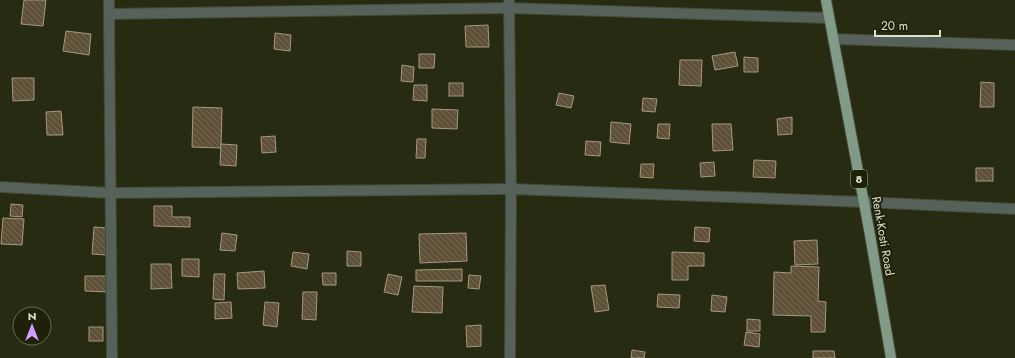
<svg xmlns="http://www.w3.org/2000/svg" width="1015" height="358" viewBox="0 0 1015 358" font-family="Jost,sans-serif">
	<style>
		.building { fill: url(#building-back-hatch); stroke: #a6987d }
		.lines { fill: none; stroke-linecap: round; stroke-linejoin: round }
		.street-casing { stroke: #434831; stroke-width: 12 }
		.primary-casing { stroke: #434831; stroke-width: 12 }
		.street { stroke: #566259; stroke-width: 10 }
		.primary { stroke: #829b88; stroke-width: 10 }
		.labels { text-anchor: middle; stroke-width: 4; stroke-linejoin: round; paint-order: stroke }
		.shield { fill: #1c2108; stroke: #a3a795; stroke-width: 1 }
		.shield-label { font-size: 11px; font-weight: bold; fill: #dde0d1 }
		.street-label { font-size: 12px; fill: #dde0d1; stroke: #1c2108 }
	</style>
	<defs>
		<pattern id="building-back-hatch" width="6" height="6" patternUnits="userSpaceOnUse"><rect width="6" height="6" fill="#5e5138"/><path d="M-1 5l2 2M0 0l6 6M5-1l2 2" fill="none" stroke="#756a54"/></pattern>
	</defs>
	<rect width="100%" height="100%" fill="#262b12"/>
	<!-- building -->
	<g class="building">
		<path d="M24 0H46L43 26 21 24Z"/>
		<path d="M488 25 489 47H466L465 26Z"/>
		<path d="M66 31 91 34 89 55 63 51Z"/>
		<path d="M275 33 291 35 290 51 274 49Z"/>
		<path d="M735 52 738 66 715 70 712 56Z"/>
		<path d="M419 54H435L434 68H419Z"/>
		<path d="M744 57 758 58V72H744Z"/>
		<path d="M680 60H702L701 86 679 85Z"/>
		<path d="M402 65 414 67 413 82 401 81Z"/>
		<path d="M12 78H34V100L13 101Z"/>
		<path d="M981 82 994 83V107H980Z"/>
		<rect x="449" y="83" width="14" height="13"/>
		<path d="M414 85H427V101L413 100Z"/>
		<path d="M559 93 574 96 571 108 556 105Z"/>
		<path d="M643 98 657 99 655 112 642 111Z"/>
		<path d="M193 107 222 108 221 148 192 147Z"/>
		<path d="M432 109 458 110 457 129 432 128Z"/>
		<path d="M61 111 63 135H47L46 112Z"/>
		<path d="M792 117V134L778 135 777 119Z"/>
		<path d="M611 122 631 124 629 144 610 142Z"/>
		<path d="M658 124H670L669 139 657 138Z"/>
		<path d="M712 124H731L733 150 713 151Z"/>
		<path d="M275 136 276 152 262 153 261 137Z"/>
		<path d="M417 139H426L425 158H416Z"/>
		<path d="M586 141 601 142 600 156 585 155Z"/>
		<path d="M221 144 237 145 236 166 220 165Z"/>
		<path d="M754 160 776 161 775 178 753 177Z"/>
		<path d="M714 162 715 176 701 177 700 163Z"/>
		<path d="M641 164H654L653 178 640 177Z"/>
		<rect x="976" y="168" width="17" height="13"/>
		<path d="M11 204 23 205 22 217 10 216Z"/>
		<path d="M154 206H172V217H190V227L154 226Z"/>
		<path d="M3 218 24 219 22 245 1 244Z"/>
		<path d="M94 227 108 228 106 255 92 254Z"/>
		<path d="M695 227 710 228 709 242 694 241Z"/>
		<path d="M222 233 237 235 235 251 220 250Z"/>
		<path d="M466 233 467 261 420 263 419 234Z"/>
		<path d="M817 240 818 264 795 265 794 241Z"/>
		<path d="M347 251 361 252V266H347Z"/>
		<path d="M293 252 309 254 307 269 291 266Z"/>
		<path d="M672 252 704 253V266H688V280H672Z"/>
		<path d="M182 259H199V277L182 276Z"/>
		<path d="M151 264H171L172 288 151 289Z"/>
		<path d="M791 266 819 267 818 301 826 302 825 332H811V316L773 315 774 272 791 273Z"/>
		<path d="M462 269V281H416V270Z"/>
		<path d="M264 271 265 288 238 289 237 273Z"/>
		<path d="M322 273H336V285H323Z"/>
		<path d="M214 274H225L224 300 213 299Z"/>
		<path d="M388 274 402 277 398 295 384 292Z"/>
		<path d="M469 275 481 276 479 289 468 288Z"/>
		<path d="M85 276H110V292L85 291Z"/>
		<path d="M605 285 609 310 595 312 591 286Z"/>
		<path d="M414 286 443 287 442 313 412 312Z"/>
		<path d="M303 292H317L316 320 302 319Z"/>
		<path d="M658 294 680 295 679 308 657 307Z"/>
		<path d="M712 295 727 297 725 312 711 311Z"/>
		<path d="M231 302 232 318 215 319V303Z"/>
		<path d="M265 302 279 303 277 327 263 325Z"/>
		<path d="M747 319 760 320V331H747Z"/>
		<path d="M481 325V346L467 347 466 326Z"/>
		<rect x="89" y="327" width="14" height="14"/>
		<path d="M746 332 760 334 759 347 744 345Z"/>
		<path d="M632 350 645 352 644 358H631Z"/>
		<path d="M813 351H834L835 358H813Z"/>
	</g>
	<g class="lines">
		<defs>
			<g id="street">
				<path d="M109 0V14L509 8 829 18"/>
				<path d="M509 0 511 189 510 358"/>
				<path d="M109 14 112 358"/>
				<path d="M833 39 1015 45"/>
				<path d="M0 187 111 193 511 189 864 202 1015 209"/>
			</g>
			<path id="primary" d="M826 0 870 235 891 358"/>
		</defs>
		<!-- street casing -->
		<use href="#street" class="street-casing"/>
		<!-- primary casing -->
		<use href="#primary" class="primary-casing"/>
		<!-- street -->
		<use href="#street" class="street"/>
		<!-- primary -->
		<use href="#primary" class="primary"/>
	</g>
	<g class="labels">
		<!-- shield labels -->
		<rect class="shield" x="851" y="170" width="16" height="18" rx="3"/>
		<g class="shield-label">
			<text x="859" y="183">8</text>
		</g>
		<!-- street labels -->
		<g class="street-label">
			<text transform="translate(883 236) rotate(80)" y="4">Renk-Kosti Road</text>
		</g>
	</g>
	<!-- north arrow -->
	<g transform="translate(32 326)"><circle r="19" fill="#1c2108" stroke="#696d58"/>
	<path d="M0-3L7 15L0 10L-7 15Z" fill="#d59cfb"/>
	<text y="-6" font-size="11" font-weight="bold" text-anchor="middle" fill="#dde0d1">N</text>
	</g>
	<!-- scale -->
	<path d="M875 30v6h65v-6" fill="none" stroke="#dde0d1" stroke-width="2"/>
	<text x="881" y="30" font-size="12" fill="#dde0d1" stroke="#1c2108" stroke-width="3" paint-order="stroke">20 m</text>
</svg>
